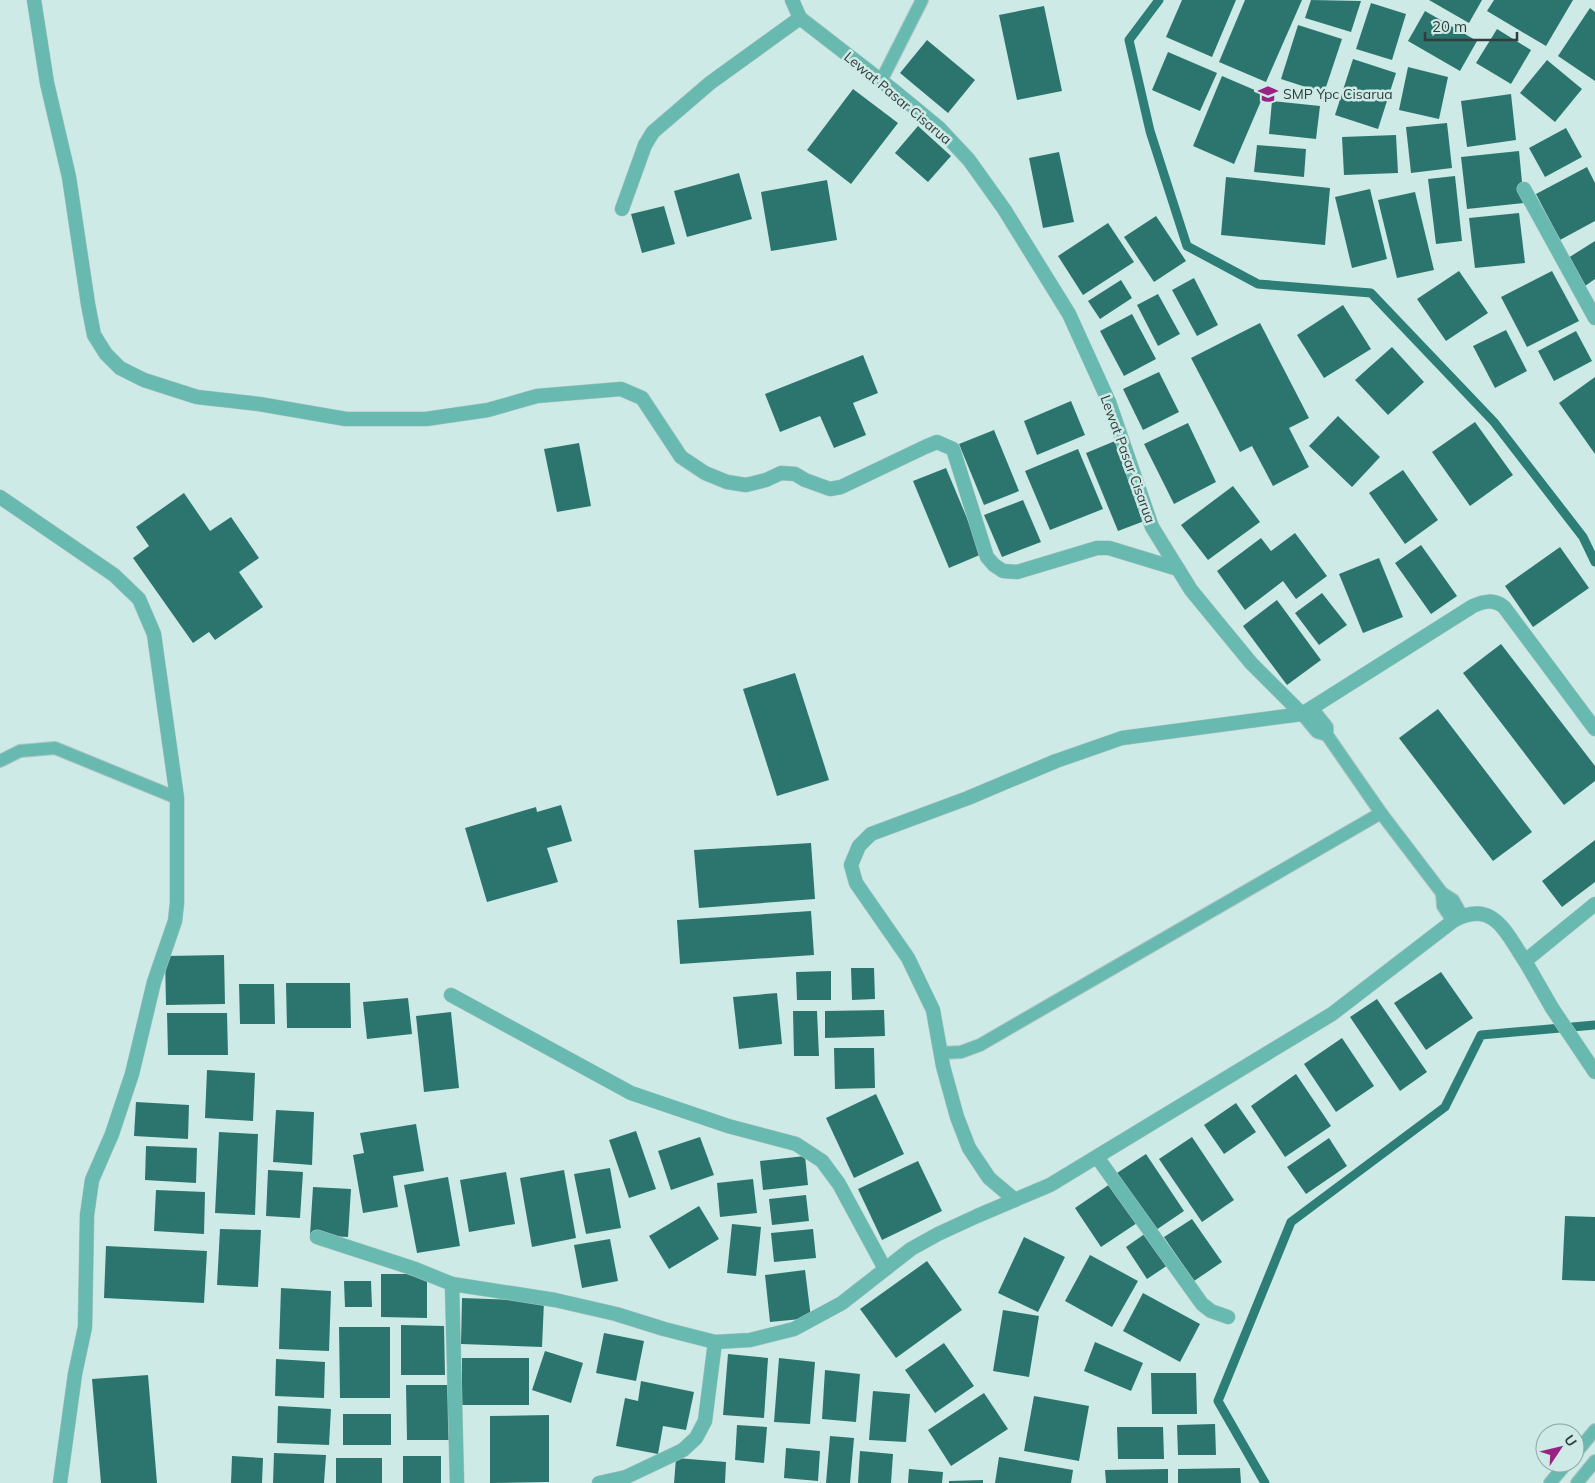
<svg xmlns="http://www.w3.org/2000/svg" width="1595" height="1483" viewBox="0 0 1595 1483" font-family="Mulish,sans-serif">
	<style>
		.lines { fill: none; stroke-linecap: round; stroke-linejoin: round }
		.stream { stroke: #2c7e76; stroke-width: 9 }
		.building { fill: #2c756e }
		.service-casing { stroke: #acc4c1; stroke-width: 14 }
		.minor-casing { stroke: #acc4c1; stroke-width: 15 }
		.tertiary-casing { stroke: #acc4c1; stroke-width: 15 }
		.service { stroke: #68bab1; stroke-width: 12 }
		.minor { stroke: #68bab1; stroke-width: 14 }
		.tertiary { stroke: #68bab1; stroke-width: 14 }
		.labels { text-anchor: middle; stroke-width: 5; stroke-linejoin: round; paint-order: stroke }
		.poi-label { font-size: 14px; fill: #323e3c; stroke: #ceeae6; text-anchor: start }
		.street-label { font-size: 14px; fill: #323e3c; stroke: #ceeae6 }
	</style>
	<rect width="100%" height="100%" fill="#ceeae6"/>
	<g class="lines">
		<!-- stream -->
		<g class="stream">
			<path d="M1159 0 1129 40 1150 131 1187 246 1258 284 1371 293 1494 422 1583 537 1595 562"/>
			<path d="M1265 1483 1218 1401 1291 1222 1445 1107 1481 1035 1595 1025"/>
		</g>
	</g>
	<!-- building -->
	<g class="building">
		<path d="M1182 0H1236L1212 57 1166 37Z"/>
		<path d="M1245 0H1302L1266 82 1219 62Z"/>
		<path d="M1311 0 1361 1 1351 32 1305 18Z"/>
		<path d="M1429 0H1482L1469 23Z"/>
		<path d="M1494 0H1573L1546 46 1487 11Z"/>
		<path d="M1371 3 1406 14 1392 60 1356 49Z"/>
		<path d="M1044 6 1062 91 1017 100 999 15Z"/>
		<path d="M1590 8 1595 12V81L1558 56Z"/>
		<path d="M1425 11 1477 41 1460 71 1408 41Z"/>
		<path d="M1298 25 1342 39 1324 93 1281 79Z"/>
		<path d="M1497 29 1531 50 1511 84 1476 63Z"/>
		<path d="M927 40 975 80 948 113 900 73Z"/>
		<path d="M1168 52 1217 73 1200 111 1152 90Z"/>
		<path d="M1353 59 1396 73 1378 129 1335 115Z"/>
		<path d="M1547 60 1582 89 1555 122 1520 93Z"/>
		<path d="M1408 67 1448 77 1439 119 1399 110Z"/>
		<path d="M1222 76 1264 94 1234 164 1193 146Z"/>
		<path d="M853 89 898 123 851 184 807 150Z"/>
		<path d="M1511 94 1516 140 1467 147 1461 101Z"/>
		<path d="M1272 101 1320 106 1316 139 1269 134Z"/>
		<path d="M1447 123 1452 168 1411 173 1406 127Z"/>
		<path d="M918 126 951 156 928 182 895 153Z"/>
		<path d="M1566 128 1582 157 1545 177 1529 148Z"/>
		<path d="M1396 135 1398 173 1344 175 1342 137Z"/>
		<path d="M1257 145 1306 149 1304 177 1254 172Z"/>
		<path d="M1519 151 1524 203 1467 209 1461 157Z"/>
		<path d="M1059 152 1074 222 1043 228 1029 158Z"/>
		<path d="M1587 167 1595 183V221L1560 240 1536 194Z"/>
		<path d="M739 173 752 219 687 237 674 191Z"/>
		<path d="M1455 176 1462 241 1436 244 1428 179Z"/>
		<path d="M1226 177 1330 188 1325 245 1221 235Z"/>
		<path d="M827 180 837 240 771 251 761 192Z"/>
		<path d="M1370 189 1387 259 1352 268 1335 197Z"/>
		<path d="M1415 192 1434 270 1397 278 1378 200Z"/>
		<path d="M664 206 675 244 642 253 631 214Z"/>
		<path d="M1519 213 1525 263 1475 268 1469 218Z"/>
		<path d="M1156 216 1186 261 1154 282 1124 237Z"/>
		<path d="M1108 223 1134 262 1083 295 1058 256Z"/>
		<path d="M1595 241V279L1585 286 1568 258Z"/>
		<path d="M1459 271 1488 313 1446 341 1417 299Z"/>
		<path d="M1552 271 1579 321 1527 347 1501 297Z"/>
		<path d="M1194 278 1218 325 1197 336 1172 290Z"/>
		<path d="M1121 280 1132 298 1100 319 1088 301Z"/>
		<path d="M1158 294 1180 334 1158 346 1137 305Z"/>
		<path d="M1343 305 1371 349 1324 378 1297 335Z"/>
		<path d="M1132 314 1156 359 1124 376 1100 331Z"/>
		<path d="M1260 323 1309 418 1289 428 1309 467 1273 486 1252 446 1240 452 1191 358Z"/>
		<path d="M1506 330 1527 371 1495 388 1473 346Z"/>
		<path d="M1576 331 1592 361 1554 381 1538 351Z"/>
		<path d="M1392 347 1424 382 1388 415 1355 380Z"/>
		<path d="M863 355 878 393 853 403 866 435 834 448 820 416 780 432 765 394Z"/>
		<path d="M1159 372 1179 412 1143 430 1123 389Z"/>
		<path d="M1595 377V454L1559 403Z"/>
		<path d="M1071 401 1085 435 1037 455 1024 421Z"/>
		<path d="M1338 416 1380 457 1352 487 1309 446Z"/>
		<path d="M1475 422 1513 475 1470 506 1432 452Z"/>
		<path d="M1188 423 1216 482 1174 504 1144 444Z"/>
		<path d="M994 430 1019 491 984 505 959 444Z"/>
		<path d="M1115 441 1147 520 1118 531 1086 453Z"/>
		<path d="M579 443 591 506 557 512 544 449Z"/>
		<path d="M1078 449 1103 509 1050 530 1025 471Z"/>
		<path d="M946 468 982 554 949 568 913 481Z"/>
		<path d="M1403 470 1438 520 1405 544 1369 493Z"/>
		<path d="M1233 486 1260 522 1208 560 1181 525Z"/>
		<path d="M184 493 210 531 231 517 259 558 239 572 263 607 215 640 209 632 193 643 133 558 149 546 136 527Z"/>
		<path d="M1023 500 1041 542 1002 557 984 515Z"/>
		<path d="M1295 533 1327 576 1296 599 1283 581 1245 610 1217 571 1261 538 1271 551Z"/>
		<path d="M1421 545 1457 596 1431 614 1395 563Z"/>
		<path d="M1560 547 1589 588 1533 627 1505 586Z"/>
		<path d="M1379 558 1403 617 1363 633 1339 574Z"/>
		<path d="M1322 593 1347 625 1319 645 1295 613Z"/>
		<path d="M1277 600 1321 660 1287 685 1243 626Z"/>
		<path d="M1501 644 1595 766V781L1564 805 1463 673Z"/>
		<path d="M795 673 829 780 777 796 743 689Z"/>
		<path d="M1438 709 1532 832 1493 861 1399 738Z"/>
		<path d="M561 805 572 841 547 848 558 882 487 902 465 828 536 807 537 812Z"/>
		<path d="M1595 840V882L1562 907 1542 881Z"/>
		<path d="M811 843 815 899 699 908 694 850Z"/>
		<path d="M811 911 814 955 680 964 677 920Z"/>
		<path d="M224 955 225 1004 166 1005 165 956Z"/>
		<path d="M851 968H874L875 999 852 1000Z"/>
		<path d="M831 971V1000H797L796 972Z"/>
		<path d="M1441 972 1473 1018 1426 1050 1394 1003Z"/>
		<path d="M286 983H350L351 1028H287Z"/>
		<path d="M239 984H274L275 1024H240Z"/>
		<path d="M777 993 782 1044 739 1049 733 997Z"/>
		<path d="M408 998 412 1034 367 1039 363 1002Z"/>
		<path d="M1377 999 1427 1072 1400 1091 1350 1017Z"/>
		<path d="M884 1010 885 1036 825 1038V1011Z"/>
		<path d="M793 1011H817L819 1056H794Z"/>
		<path d="M451 1012 459 1088 424 1092 416 1016Z"/>
		<path d="M167 1013H227L228 1055H168Z"/>
		<path d="M1342 1038 1374 1086 1336 1112 1304 1064Z"/>
		<path d="M834 1048H874L875 1088 835 1089Z"/>
		<path d="M207 1070 255 1073 253 1121 205 1118Z"/>
		<path d="M1296 1074 1331 1126 1285 1157 1251 1106Z"/>
		<path d="M876 1094 904 1154 854 1178 826 1118Z"/>
		<path d="M136 1102 189 1105 188 1139 134 1136Z"/>
		<path d="M1236 1103 1256 1132 1224 1154 1204 1125Z"/>
		<path d="M276 1110 314 1112 312 1165 273 1162Z"/>
		<path d="M416 1124 424 1171 393 1176 398 1207 363 1213 353 1155 364 1153 360 1133Z"/>
		<path d="M636 1131 656 1189 629 1198 609 1140Z"/>
		<path d="M219 1132 258 1134 255 1215 215 1213Z"/>
		<path d="M700 1137 714 1175 671 1190 658 1151Z"/>
		<path d="M1192 1137 1234 1200 1202 1222 1159 1159Z"/>
		<path d="M1329 1138 1347 1166 1306 1194 1287 1167Z"/>
		<path d="M146 1146 197 1148 196 1183 145 1180Z"/>
		<path d="M1146 1154 1184 1211 1156 1230 1117 1173Z"/>
		<path d="M805 1156 808 1185 763 1190 760 1161Z"/>
		<path d="M918 1161 942 1211 882 1240 858 1189Z"/>
		<path d="M610 1168 621 1228 586 1234 574 1174Z"/>
		<path d="M268 1170 303 1172 300 1218 266 1216Z"/>
		<path d="M564 1170 576 1238 532 1247 520 1178Z"/>
		<path d="M506 1172 515 1224 469 1232 460 1180Z"/>
		<path d="M448 1177 460 1246 417 1253 404 1185Z"/>
		<path d="M753 1179 757 1213 720 1217 717 1183Z"/>
		<path d="M1110 1184 1137 1223 1101 1247 1075 1208Z"/>
		<path d="M313 1187 351 1189 348 1237 310 1235Z"/>
		<path d="M156 1190 205 1192 204 1234 154 1231Z"/>
		<path d="M806 1195 809 1221 772 1225 769 1199Z"/>
		<path d="M699 1206 719 1239 669 1269 649 1236Z"/>
		<path d="M1565 1216 1595 1217V1281L1562 1280Z"/>
		<path d="M1192 1219 1222 1262 1194 1281 1164 1237Z"/>
		<path d="M732 1224 761 1227 756 1276 727 1273Z"/>
		<path d="M220 1229 261 1230 258 1287 217 1285Z"/>
		<path d="M813 1229 816 1258 774 1262 771 1233Z"/>
		<path d="M1146 1233 1168 1265 1147 1279 1126 1247Z"/>
		<path d="M1024 1237 1065 1257 1038 1312 998 1293Z"/>
		<path d="M610 1239 618 1281 582 1288 574 1245Z"/>
		<path d="M106 1246 207 1251 204 1303 104 1298Z"/>
		<path d="M1090 1255 1138 1281 1112 1327 1065 1301Z"/>
		<path d="M927 1261 962 1310 896 1358 860 1309Z"/>
		<path d="M805 1270 811 1318 770 1322 765 1275Z"/>
		<path d="M381 1274H427V1318L381 1317Z"/>
		<path d="M344 1281H371L372 1307H345Z"/>
		<path d="M281 1288 331 1291 329 1351 279 1349Z"/>
		<path d="M1143 1293 1200 1324 1180 1362 1123 1331Z"/>
		<path d="M462 1298 544 1301 542 1347 461 1344Z"/>
		<path d="M1003 1310 1039 1316 1029 1377 993 1371Z"/>
		<path d="M401 1325 444 1326 445 1375H401Z"/>
		<path d="M339 1327H390V1398H340Z"/>
		<path d="M604 1333 644 1341 636 1381 596 1373Z"/>
		<path d="M1095 1342 1143 1363 1131 1391 1084 1371Z"/>
		<path d="M944 1343 974 1386 935 1413 905 1370Z"/>
		<path d="M545 1351 583 1363 571 1403 532 1390Z"/>
		<path d="M728 1354 768 1358 764 1418 723 1415Z"/>
		<rect x="462" y="1358" width="67" height="47"/>
		<path d="M779 1358 815 1362 810 1424 774 1422Z"/>
		<path d="M276 1359 325 1362 324 1398 275 1396Z"/>
		<path d="M825 1370 860 1374 856 1422 822 1419Z"/>
		<path d="M1151 1373H1196L1197 1414H1152Z"/>
		<path d="M148 1375 157 1483H101L92 1379Z"/>
		<path d="M641 1381 694 1392 686 1430 663 1426 658 1454 616 1446 625 1398 638 1401Z"/>
		<path d="M406 1385H451V1440H407Z"/>
		<path d="M873 1391 910 1394 906 1442 869 1440Z"/>
		<path d="M984 1393 1008 1429 951 1466 928 1430Z"/>
		<path d="M1034 1396 1089 1406 1079 1461 1024 1451Z"/>
		<path d="M278 1406 331 1409 329 1445 277 1443Z"/>
		<rect x="343" y="1414" width="48" height="31"/>
		<path d="M549 1415V1482L490 1483V1416Z"/>
		<path d="M1215 1424 1216 1455H1178L1177 1425Z"/>
		<path d="M737 1425 767 1427 764 1463 735 1460Z"/>
		<path d="M1117 1427H1163L1164 1459H1118Z"/>
		<path d="M830 1436 854 1438 850 1483H826Z"/>
		<path d="M786 1448 820 1451 818 1481 784 1478Z"/>
		<path d="M860 1451 893 1454 891 1483H858Z"/>
		<path d="M274 1453 326 1455 324 1483H273Z"/>
		<path d="M232 1456 263 1458 262 1483H231Z"/>
		<rect x="403" y="1456" width="38" height="27"/>
		<path d="M999 1457 1073 1470 1071 1483H995Z"/>
		<rect x="336" y="1458" width="46" height="25"/>
		<path d="M676 1458 726 1462 725 1483H674Z"/>
		<path d="M1240 1468 1241 1483H1178V1469Z"/>
		<path d="M909 1469 943 1472 942 1483H908Z"/>
		<path d="M1168 1469V1483H1106L1105 1470Z"/>
		<path d="M983 1480V1483H949V1481Z"/>
	</g>
	<g class="lines">
		<defs>
			<g id="service">
				<path d="M881 81 922 0"/>
				<path d="M1312 708 1327 727V735L1381 813 1442 893 1453 900 1462 916"/>
				<path d="M1302 714 1317 732 1327 735"/>
				<path d="M0 761 20 751 55 748 177 798"/>
				<path d="M1442 893 1443 906 1453 921"/>
				<path d="M941 1053 961 1052 980 1045 1381 813"/>
				<path d="M1575 1454 1595 1430"/>
				<path d="M1550 1483 1567 1463"/>
				<path d="M1577 1483 1595 1461"/>
			</g>
			<g id="minor">
				<path d="M34 0 47 83 69 177 88 304 94 335 106 354 120 368 144 380 197 397 259 404 346 419H426L488 410 537 396 621 389 642 398 681 457 705 473 727 482 746 485 766 480 781 473 795 474 805 480 830 489 841 487 925 447 937 442 953 449 987 557 994 565 1003 571 1017 572 1097 548H1109L1178 569"/>
				<path d="M1524 189 1595 318"/>
				<path d="M622 209 645 145 653 132 710 83 800 18"/>
				<path d="M0 497 114 575 139 599 154 634 177 798V903L175 921 154 982 132 1074 112 1134 92 1180 87 1215 85 1327 75 1374 60 1483"/>
				<path d="M451 995 631 1093 728 1126 796 1144 822 1161 839 1184 885 1269"/>
				<path d="M1097 1157 1202 1304 1211 1311 1228 1317"/>
				<path d="M1015 1200 989 1178 969 1148 957 1117 943 1066 933 1010 908 958 856 883 851 865 859 846 871 834 968 798 1056 761 1122 738 1302 714"/>
				<path d="M317 1237 415 1269 452 1284"/>
				<path d="M457 1483 452 1284 555 1300 616 1314 664 1329 715 1342 750 1340 794 1329 842 1303 911 1249 938 1234 977 1216 1050 1185 1332 1014 1453 921C1493 898 1506 933 1525 961"/>
				<path d="M599 1483 626 1477 683 1450 696 1438 705 1421 715 1342"/>
			</g>
			<g id="tertiary">
				<path d="M792 0 800 18 893 90 939 128 969 160 1004 209 1069 314 1109 402 1152 527 1191 590 1251 663 1302 714 1473 606C1484 601 1494 599 1504 607L1595 729"/>
				<path d="M1595 904 1525 961 1552 1008 1595 1072"/>
			</g>
		</defs>
		<!-- service casing -->
		<use href="#service" class="service-casing"/>
		<!-- minor casing -->
		<use href="#minor" class="minor-casing"/>
		<!-- tertiary casing -->
		<use href="#tertiary" class="tertiary-casing"/>
		<!-- service -->
		<use href="#service" class="service"/>
		<!-- minor -->
		<use href="#minor" class="minor"/>
		<!-- tertiary -->
		<use href="#tertiary" class="tertiary"/>
	</g>
	<!-- icons -->
	<defs>
		<symbol id="school-bare" viewBox="-9 -9 18 18"><path d="M0-5L7-2L0 1L-7-2ZM-4 1L0 2.5L4 1V4Q0 6-4 4Z" fill="#972483" stroke="#ceeae6" stroke-width="2.5" paint-order="stroke"/></symbol>
	</defs>
	<g fill-rule="evenodd">
		<use href="#school-bare" x="1254" y="80" width="28" height="28"/>
	</g>
	<g class="labels">
		<!-- poi labels -->
		<g class="poi-label">
			<text x="1283" y="99">SMP Ypc Cisarua</text>
		</g>
		<!-- street labels -->
		<g class="street-label">
			<text transform="translate(898 98) rotate(40)" y="5">Lewat Pasar Cisarua</text>
			<text transform="translate(1128 459) rotate(70)" y="5">Lewat Pasar Cisarua</text>
		</g>
	</g>
	<!-- north arrow -->
	<g transform="translate(1560 1448) rotate(55)"><circle r="24" fill="#ceeae6" stroke="#90a5a2"/>
	<path d="M0-4L9 19L0 12L-9 19Z" fill="#972483"/>
	<text y="-8" font-size="14" font-weight="bold" text-anchor="middle" fill="#323e3c">U</text>
	</g>
	<!-- scale -->
	<path d="M1425 32v8h92v-8" fill="none" stroke="#323e3c" stroke-width="2.5"/>
	<text x="1432" y="32" font-size="15" fill="#323e3c" stroke="#ceeae6" stroke-width="4" paint-order="stroke">20 m</text>
</svg>
